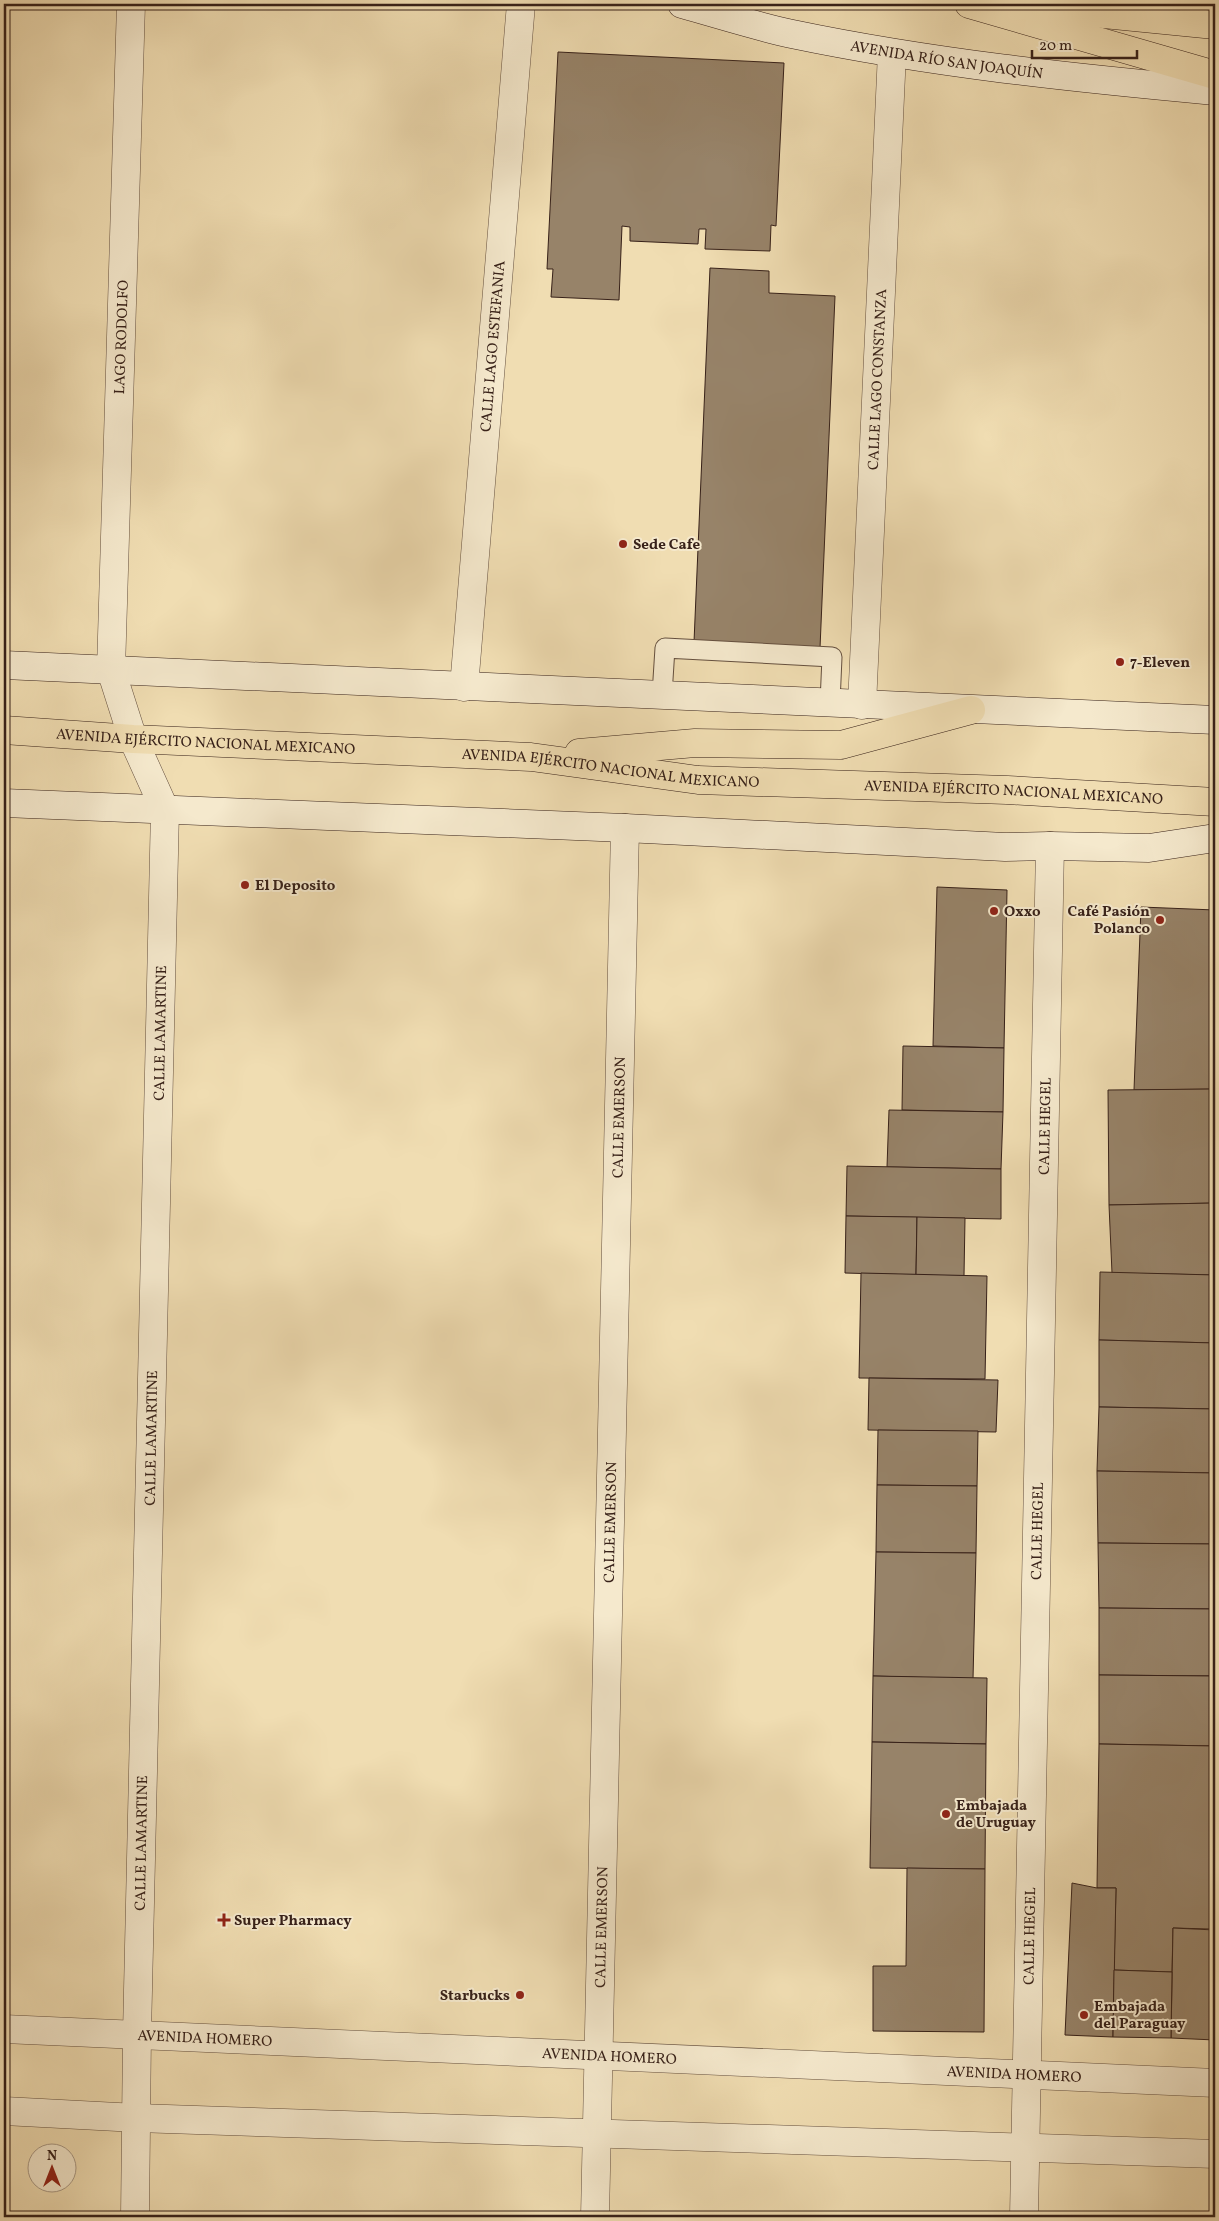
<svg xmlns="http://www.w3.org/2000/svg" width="1219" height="2221" viewBox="0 0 1219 2221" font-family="Vollkorn,serif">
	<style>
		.building { fill: #978369; stroke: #372119 }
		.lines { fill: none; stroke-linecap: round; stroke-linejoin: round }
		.service-casing { stroke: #65503f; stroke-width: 21 }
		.minor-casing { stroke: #65503f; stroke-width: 29 }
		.tertiary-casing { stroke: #65503f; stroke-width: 29 }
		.secondary-casing { stroke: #372119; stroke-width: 29 }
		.primary-casing { stroke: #372119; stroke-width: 29 }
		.motorway-casing { stroke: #372119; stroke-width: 29 }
		.service { stroke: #f5e9cd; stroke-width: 19 }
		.minor { stroke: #f5e9cd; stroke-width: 28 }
		.tertiary { stroke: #f5e9cd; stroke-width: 28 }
		.secondary { stroke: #f5e9cd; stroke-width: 28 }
		.primary { stroke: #f0ddb2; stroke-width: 28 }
		.motorway { stroke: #f0ddb2; stroke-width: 28 }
		.poi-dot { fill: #8f2418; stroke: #f5e9cd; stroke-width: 2 }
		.labels { text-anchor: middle; stroke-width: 4; stroke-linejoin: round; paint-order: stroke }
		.street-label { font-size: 15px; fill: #372119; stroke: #f5e9cd }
		.poi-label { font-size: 15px; font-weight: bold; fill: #372119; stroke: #f5e9cd; text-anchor: start }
	</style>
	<rect width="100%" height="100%" fill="#f0ddb2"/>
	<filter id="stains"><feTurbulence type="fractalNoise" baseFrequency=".004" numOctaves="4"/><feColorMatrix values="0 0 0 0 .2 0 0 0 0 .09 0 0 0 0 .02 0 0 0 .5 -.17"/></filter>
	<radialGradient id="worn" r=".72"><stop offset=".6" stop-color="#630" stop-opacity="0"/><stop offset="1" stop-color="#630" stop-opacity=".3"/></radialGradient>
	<!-- building -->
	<g class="building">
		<path d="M558 52 784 63 776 226 771 225 770 251 705 249 706 229H699L698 244 630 241V227L622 226 619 300 551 297 553 269H547Z"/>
		<path d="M710 268 769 271V293L835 296 820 648 694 642Z"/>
		<path d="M937 887 1007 890 1004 1048 933 1046Z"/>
		<path d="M1141 907 1215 910V1089L1134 1090Z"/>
		<path d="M903 1046 1004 1048 1003 1112 902 1110Z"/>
		<path d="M1215 1089V1203L1109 1205 1108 1090Z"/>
		<path d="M889 1110 1003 1112 1001 1169 887 1167Z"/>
		<path d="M847 1166 1001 1169V1219L846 1216Z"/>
		<path d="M1215 1203V1275L1112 1273 1109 1205Z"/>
		<path d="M846 1216 917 1217 916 1275 845 1273Z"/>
		<path d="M917 1217 965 1218 964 1276 916 1275Z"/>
		<path d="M1100 1272 1215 1275V1343L1099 1340Z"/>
		<path d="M861 1273 987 1276 985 1379 859 1378Z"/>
		<path d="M1099 1340 1215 1343V1409L1099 1407Z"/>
		<path d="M869 1378 998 1380 996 1432 868 1430Z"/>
		<path d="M1099 1407 1215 1409V1473L1097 1471Z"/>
		<path d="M878 1430 978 1431 977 1486 877 1485Z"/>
		<path d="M1097 1471 1215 1473V1544L1098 1543Z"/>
		<path d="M877 1485 977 1486 976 1553 876 1552Z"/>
		<path d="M1098 1543 1215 1544V1609L1099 1608Z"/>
		<path d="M876 1552 976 1553 973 1679 873 1676Z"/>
		<path d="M1099 1608 1215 1609V1676L1099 1675Z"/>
		<path d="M1099 1675 1215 1676V1746L1099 1744Z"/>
		<path d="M873 1676 987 1678 986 1744 872 1742Z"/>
		<path d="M872 1742 986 1744 985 1869 870 1868Z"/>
		<path d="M1099 1744 1215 1746 1210 1929 1173 1928 1172 1972 1114 1970 1116 1888H1097Z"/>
		<path d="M907 1868 985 1869 984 2032 873 2031V1966H906Z"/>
		<path d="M1072 1883 1097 1888H1116L1113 2037 1065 2035Z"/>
		<path d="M1173 1928 1215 1930V2040L1171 2038Z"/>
		<path d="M1114 1970 1172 1972 1171 2038 1113 2037Z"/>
	</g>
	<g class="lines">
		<defs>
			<path id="service" d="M662 695 665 648 832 657 830 703"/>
			<g id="minor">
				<path d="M131 4 111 670 133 739 165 810 137 2034 135 2217"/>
				<path id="s1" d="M464 687 521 4"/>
				<path id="s2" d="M862 705 892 53"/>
				<path id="s3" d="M595 2217 625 828"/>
				<path id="s4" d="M1024 2217 1050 846"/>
			</g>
			<g id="tertiary">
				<path id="s5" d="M4 2029 1215 2083"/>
				<path d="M4 2111 137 2118 1215 2154"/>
			</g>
			<g id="secondary">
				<path id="s6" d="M682 4C718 14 755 26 792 34 931 63 1073 78 1215 91"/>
				<path d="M4 665 1215 720"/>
				<path d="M4 803 625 828 1005 847 1050 846 1149 848 1215 838"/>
			</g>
			<g id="primary">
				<path id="s7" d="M4 730 133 739 531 757 698 780 1007 790 1215 802"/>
				<path d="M579 753 695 743 841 745 971 710"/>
			</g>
			<g id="motorway">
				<path d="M969 4 1215 75"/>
				<path d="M1023 6 1215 25"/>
			</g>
		</defs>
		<!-- service casing -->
		<use href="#service" class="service-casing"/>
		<!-- minor casing -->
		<use href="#minor" class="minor-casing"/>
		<!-- tertiary casing -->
		<use href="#tertiary" class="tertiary-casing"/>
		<!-- secondary casing -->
		<use href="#secondary" class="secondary-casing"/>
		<!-- primary casing -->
		<use href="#primary" class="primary-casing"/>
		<!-- motorway casing -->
		<use href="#motorway" class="motorway-casing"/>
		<!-- service -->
		<use href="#service" class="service"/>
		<!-- minor -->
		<use href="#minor" class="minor"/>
		<!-- tertiary -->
		<use href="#tertiary" class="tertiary"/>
		<!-- secondary -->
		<use href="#secondary" class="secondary"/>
		<!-- primary -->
		<use href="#primary" class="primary"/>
		<!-- motorway -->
		<use href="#motorway" class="motorway"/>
	</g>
	<!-- markers -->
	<g class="poi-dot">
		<circle cx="623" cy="544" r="5"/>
		<circle cx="1120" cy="662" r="5"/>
		<circle cx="245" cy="885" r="5"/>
		<circle cx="994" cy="911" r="5"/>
		<circle cx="1160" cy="920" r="5"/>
		<circle cx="946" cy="1814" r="5"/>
		<path d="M221.5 1912.5h5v5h5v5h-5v5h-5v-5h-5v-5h5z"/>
		<circle cx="520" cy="1995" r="5"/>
		<circle cx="1084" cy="2015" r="5"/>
	</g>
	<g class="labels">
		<!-- street labels -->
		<g class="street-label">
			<text dy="5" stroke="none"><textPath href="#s6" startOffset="271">AVENIDA RÍO SAN JOAQUÍN</textPath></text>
			<text transform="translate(121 337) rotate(-88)" y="5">LAGO RODOLFO</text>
			<text dy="5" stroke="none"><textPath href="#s1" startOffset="342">CALLE LAGO ESTEFANIA</textPath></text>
			<text dy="5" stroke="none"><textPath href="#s2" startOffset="326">CALLE LAGO CONSTANZA</textPath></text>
			<text dy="5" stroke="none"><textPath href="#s7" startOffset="202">AVENIDA EJÉRCITO NACIONAL MEXICANO</textPath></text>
			<text dy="5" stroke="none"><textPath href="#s7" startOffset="608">AVENIDA EJÉRCITO NACIONAL MEXICANO</textPath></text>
			<text dy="5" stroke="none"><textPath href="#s7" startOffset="1012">AVENIDA EJÉRCITO NACIONAL MEXICANO</textPath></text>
			<text transform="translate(160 1033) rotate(-89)" y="5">CALLE LAMARTINE</text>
			<text dy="5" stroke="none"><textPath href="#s3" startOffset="1100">CALLE EMERSON</textPath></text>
			<text dy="5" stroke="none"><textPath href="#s4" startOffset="1091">CALLE HEGEL</textPath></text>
			<text transform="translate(151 1438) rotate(-89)" y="5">CALLE LAMARTINE</text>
			<text dy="5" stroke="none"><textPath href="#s3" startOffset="695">CALLE EMERSON</textPath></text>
			<text dy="5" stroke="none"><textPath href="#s4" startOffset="686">CALLE HEGEL</textPath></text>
			<text transform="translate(141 1843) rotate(-89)" y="5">CALLE LAMARTINE</text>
			<text dy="5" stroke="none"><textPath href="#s3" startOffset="290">CALLE EMERSON</textPath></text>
			<text dy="5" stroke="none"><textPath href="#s4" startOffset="281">CALLE HEGEL</textPath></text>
			<text dy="5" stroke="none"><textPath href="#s5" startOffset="201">AVENIDA HOMERO</textPath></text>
			<text dy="5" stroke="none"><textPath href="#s5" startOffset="606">AVENIDA HOMERO</textPath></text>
			<text dy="5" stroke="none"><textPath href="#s5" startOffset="1011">AVENIDA HOMERO</textPath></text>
		</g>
		<!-- poi labels -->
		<g class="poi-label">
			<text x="633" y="549">Sede Cafe</text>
			<text x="1130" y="667">7-Eleven</text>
			<text x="255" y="890">El Deposito</text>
			<text x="1004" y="916">Oxxo</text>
			<text x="1150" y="916" text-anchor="end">Café Pasión<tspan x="1150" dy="17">Polanco</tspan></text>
			<text x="956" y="1810">Embajada<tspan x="956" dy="17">de Uruguay</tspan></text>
			<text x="234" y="1925">Super Pharmacy</text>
			<text x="510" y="2000" text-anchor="end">Starbucks</text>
			<text x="1094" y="2011">Embajada<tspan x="1094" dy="17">del Paraguay</tspan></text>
		</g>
	</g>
	<!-- margin -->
	<rect width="1219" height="2221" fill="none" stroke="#f0ddb2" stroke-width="20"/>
	<rect x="5" y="5" width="1209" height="2211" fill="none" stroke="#372119" stroke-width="2.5"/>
	<rect x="10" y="10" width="1199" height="2201" fill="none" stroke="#372119"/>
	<!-- north arrow -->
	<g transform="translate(52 2168)"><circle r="24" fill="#f5e9cd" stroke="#a99985"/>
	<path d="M0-4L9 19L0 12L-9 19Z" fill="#8f2418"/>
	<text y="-8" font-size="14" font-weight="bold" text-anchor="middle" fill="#372119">N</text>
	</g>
	<!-- scale -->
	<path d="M1032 50v8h105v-8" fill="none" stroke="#372119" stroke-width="2.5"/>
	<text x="1039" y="50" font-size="15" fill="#372119" stroke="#f5e9cd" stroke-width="4" paint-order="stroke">20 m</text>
	<rect width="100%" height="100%" filter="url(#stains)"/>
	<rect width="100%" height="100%" fill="url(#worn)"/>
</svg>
